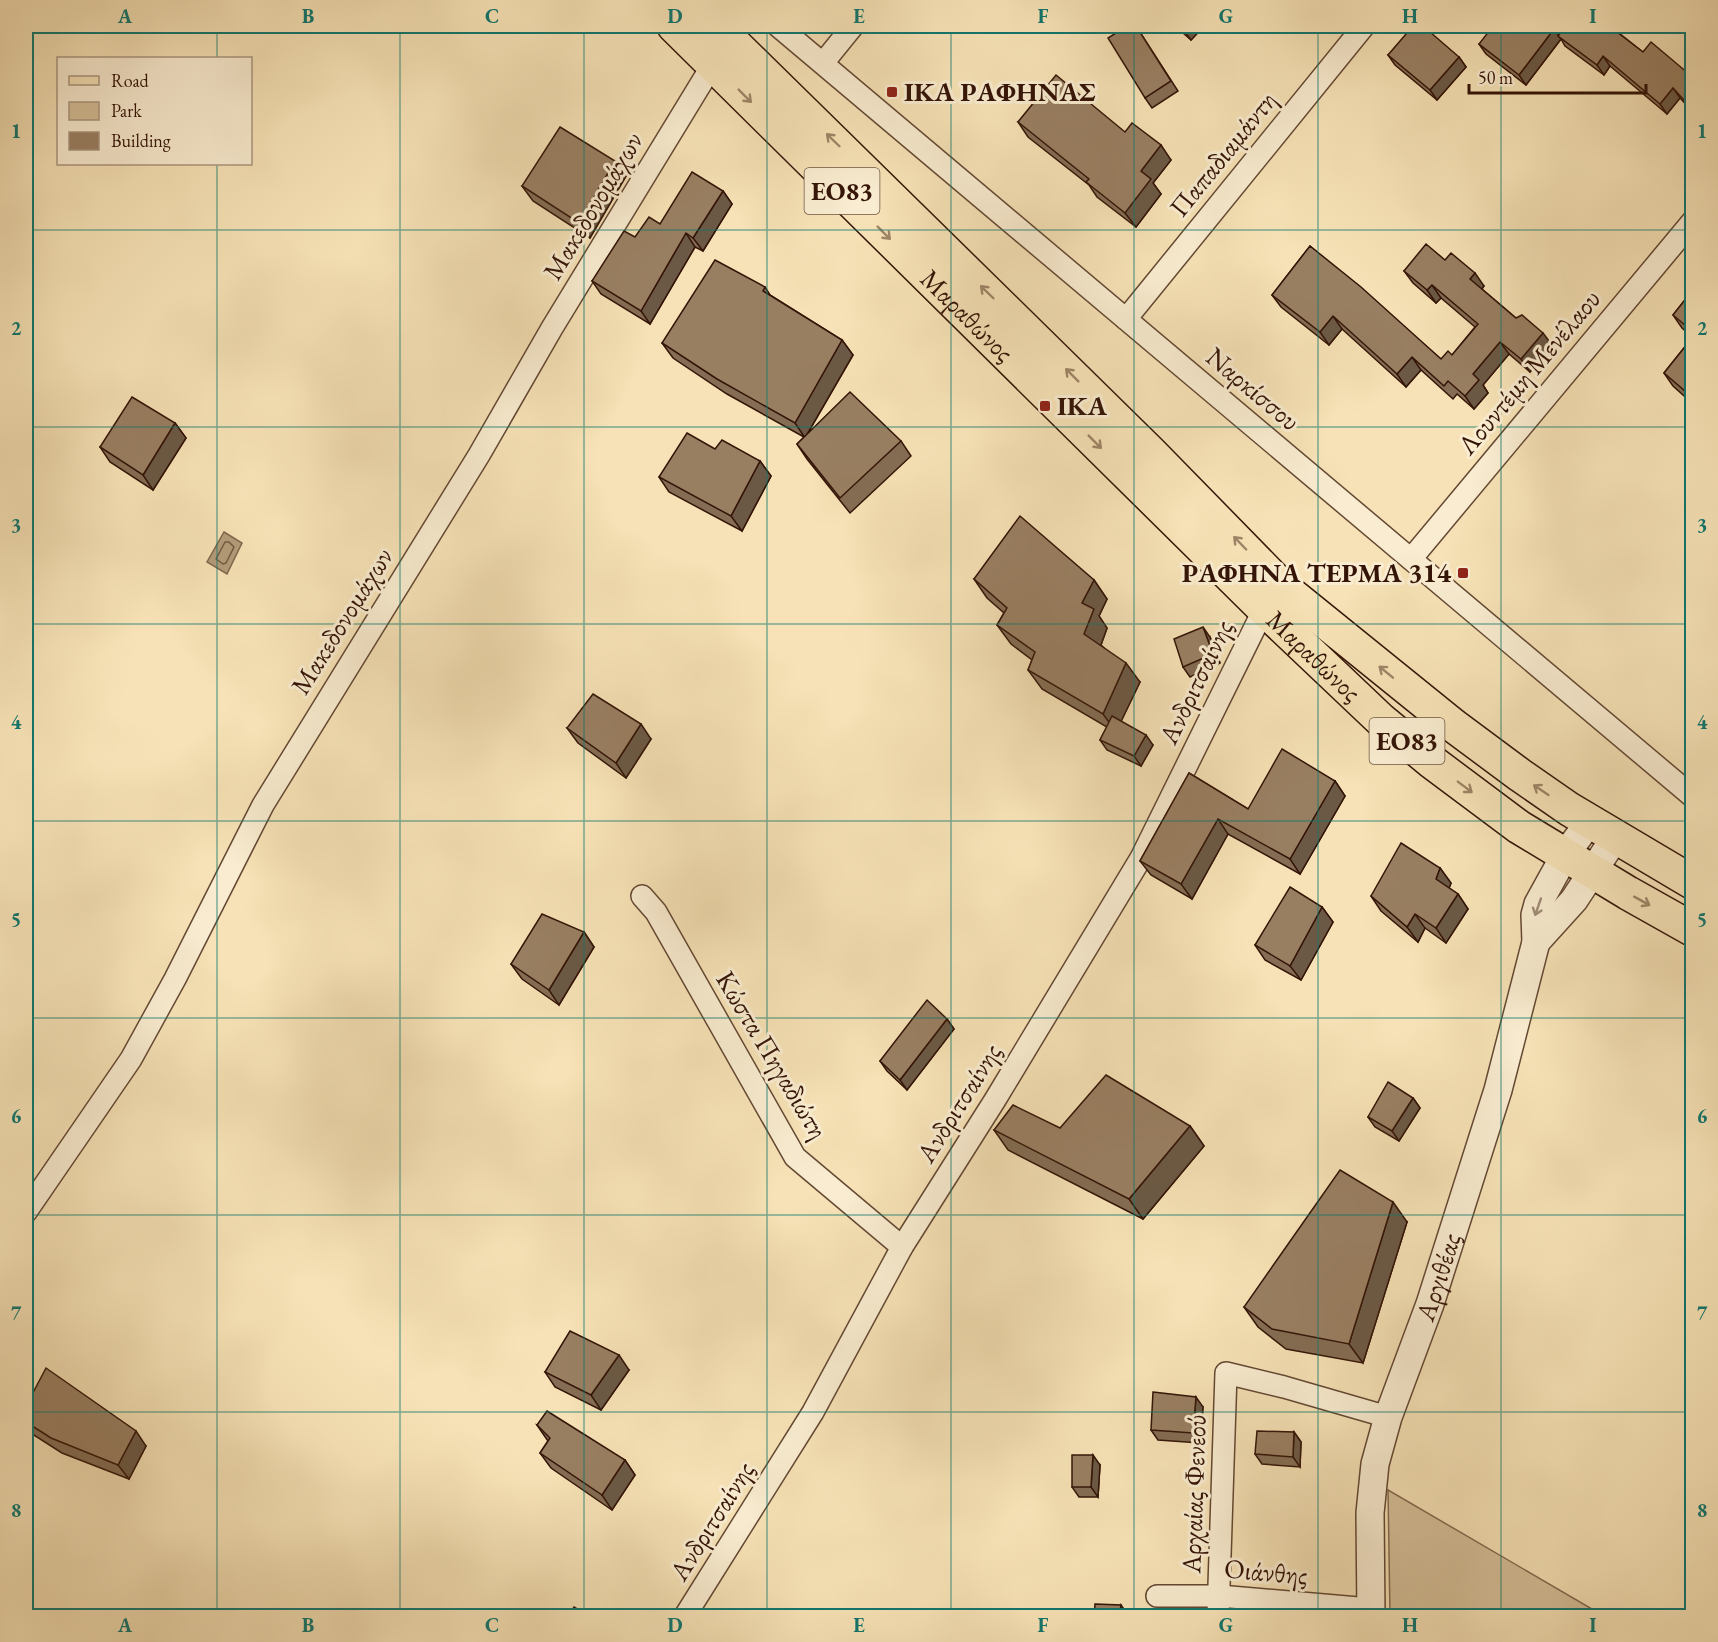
<svg xmlns="http://www.w3.org/2000/svg" width="1718" height="1642" viewBox="0 0 1718 1642" font-family="'EB Garamond',serif">
	<style>
		.green { fill: #d5bf98; stroke: #846a50; stroke-width: 1.5 }
		.water { fill: #b49c7a; stroke: #81664c; stroke-width: 1.5 }
		.lines { fill: none; stroke-linecap: round; stroke-linejoin: round }
		.shore { stroke: #745840; stroke-width: 1.5 }
		.minor-casing { stroke: #644833; stroke-width: 24 }
		.tertiary-casing { stroke: #644833; stroke-width: 30 }
		.primary-casing { stroke: #341407; stroke-width: 36 }
		.minor { stroke: #f9ecd0; stroke-width: 21 }
		.tertiary { stroke: #f9ecd0; stroke-width: 27 }
		.primary { stroke: #f6e2b6; stroke-width: 33 }
		.wall { fill: #846d54; stroke: #341407; stroke-width: 1.5 }
		.shaded-wall { fill: #6b5945; stroke: #341407; stroke-width: 1.5 }
		.building { fill: #997f62; stroke: #341407; stroke-width: 1.5 }
		.oneway { stroke: #9f8567 }
		.oneway2 { stroke: #a08b76 }
		.grid { fill: none; stroke: #0f766e; stroke-width: 1.5; stroke-opacity: 0.55 }
		.poi-dot { fill: #8f2418; stroke: #f9ecd0; stroke-width: 2 }
		.labels { text-anchor: middle; stroke-width: 6; stroke-linejoin: round; paint-order: stroke }
		.shield { fill: #f9ecd0; stroke: #6f5543; stroke-width: 1.5 }
		.shield-label { font-size: 26px; font-weight: bold; fill: #341407 }
		.poi-label { font-size: 27px; font-weight: bold; fill: #341407; stroke: #f9ecd0; text-anchor: start }
		.street-label { font-size: 27px; fill: #341407; stroke: #f9ecd0 }
		.neatline { fill: none; stroke: #0f766e; stroke-width: 2 }
		.grid-label { font-size: 20px; text-anchor: middle; font-weight: bold; fill: #0f766e }
	</style>
	<rect width="100%" height="100%" fill="#f6e2b6"/>
	<filter id="stains"><feTurbulence type="fractalNoise" baseFrequency=".00333" numOctaves="4"/><feColorMatrix values="0 0 0 0 .2 0 0 0 0 .09 0 0 0 0 .02 0 0 0 .5 -.17"/></filter>
	<radialGradient id="worn" r=".72"><stop offset=".6" stop-color="#630" stop-opacity="0"/><stop offset="1" stop-color="#630" stop-opacity=".3"/></radialGradient>
	<!-- green -->
	<path class="green" d="M1388 1489V1490L1604 1616H1390Z"/>
	<!-- water -->
	<path class="water" d="M224 532 242 543 227 574 207 562Z"/>
	<g class="lines">
		<!-- shore -->
		<path class="shore" d="M225 542H229L234 547 226 563 223 564 216 559Z"/>
		<defs>
			<g id="minor">
				<path d="M778 26 1692 796"/>
				<path d="M823 63 853 26"/>
				<path d="M1126 319 1364 26"/>
				<path d="M1411 559 1692 222"/>
				<path d="M642 896 656 912 795 1157 902 1247"/>
				<path d="M26 1212 131 1059 175 979 263 805 479 455 552 328 713 64"/>
				<path d="M1157 1596H1219L1370 1609"/>
				<path d="M685 1616 813 1412 902 1247 995 1100 1141 858 1264 609"/>
				<path d="M1218 1616 1226 1373 1284 1387 1388 1417"/>
			</g>
			<g id="tertiary">
				<path d="M1536 942 1574 900 1616 836"/>
				<path id="s1" d="M1371 1616 1370 1513 1375 1464 1388 1417 1430 1304 1498 1090 1536 942 1535 915 1538 904 1565 855 1590 821"/>
			</g>
			<g id="primary">
				<path id="s2" d="M674 26 1264 609 1381 720 1432 762 1519 827 1628 893 1692 929"/>
				<path d="M716 26 1151 453 1282 587 1454 726 1520 775 1569 809 1692 882"/>
			</g>
		</defs>
		<!-- minor casing -->
		<use href="#minor" class="minor-casing"/>
		<!-- tertiary casing -->
		<use href="#tertiary" class="tertiary-casing"/>
		<!-- primary casing -->
		<use href="#primary" class="primary-casing"/>
		<!-- minor -->
		<use href="#minor" class="minor"/>
		<!-- tertiary -->
		<use href="#tertiary" class="tertiary"/>
		<!-- primary -->
		<use href="#primary" class="primary"/>
	</g>
	<!-- wall -->
	<g class="wall">
		<path d="M1136 26 1178 91 1152 108 1145 98Z"/>
		<path d="M1175 26H1204L1191 40Z"/>
		<path d="M1566 26H1615L1616 27 1614 29 1643 52 1689 74 1692 70V111L1680 98 1667 114 1610 66 1604 75 1565 46 1561 39 1526 85 1486 54 1479 44 1510 30 1554 29 1559 35Z"/>
		<path d="M1388 55 1459 57 1466 67 1437 100 1395 65Z"/>
		<path d="M1018 122 1125 132 1171 160 1153 183 1161 194 1136 227 1097 197 1089 185 1028 137Z"/>
		<path d="M626 176 590 238 533 201 522 186Z"/>
		<path d="M723 191 732 204 703 251 695 247 650 324 601 294 592 281 660 224Z"/>
		<path d="M1310 246 1441 359 1452 355 1475 327 1441 298 1436 303 1413 283 1404 271 1445 260 1484 286 1482 289 1516 318 1552 345 1530 372 1509 354 1483 385 1488 393 1474 409 1457 394 1453 399 1421 370 1406 387 1342 329 1329 345 1281 307 1272 295Z"/>
		<path d="M765 287 770 295 842 340 853 355 808 433 901 441 911 456 850 513 807 459 797 444 804 437 727 394 673 358 662 343Z"/>
		<path d="M1692 291V337L1682 328 1673 315Z"/>
		<path d="M1692 338V403L1673 386 1664 373Z"/>
		<path d="M175 423 186 438 153 490 110 462 100 447Z"/>
		<path d="M715 449 760 461 771 476 742 531 669 492 659 477Z"/>
		<path d="M974 579 1094 580 1107 599 1099 616 1107 628 1101 645 1140 682 1121 721 1153 745 1141 766 1107 750 1100 740 1107 727 1042 689 1028 670 1032 660 1011 644 997 625 1004 613 987 598Z"/>
		<path d="M1210 637 1220 663 1190 677 1183 667Z"/>
		<path d="M567 728 651 739 626 778 578 743Z"/>
		<path d="M1189 773 1248 809 1335 781 1345 796 1300 874 1228 834 1192 899 1151 875 1140 861Z"/>
		<path d="M1440 868 1451 883 1449 888 1458 894 1468 909 1446 943 1425 928 1418 942 1381 911 1371 896Z"/>
		<path d="M1322 907 1333 922 1301 980 1265 960 1255 945Z"/>
		<path d="M584 932 594 947 559 1005 522 979 511 964Z"/>
		<path d="M947 1019 954 1029 907 1090 887 1071 880 1061Z"/>
		<path d="M1413 1098 1420 1108 1399 1141 1375 1127 1368 1117Z"/>
		<path d="M1190 1126 1204 1146 1143 1219 1008 1150 994 1130 1060 1128Z"/>
		<path d="M1407 1222 1363 1363 1286 1349 1258 1327 1244 1307Z"/>
		<path d="M629 1370 601 1410 555 1387 545 1372Z"/>
		<path d="M26 1406 146 1446 129 1479 62 1453 29 1432 26 1427Z"/>
		<path d="M1203 1407 1200 1443 1158 1440 1151 1430Z"/>
		<path d="M537 1425 625 1460 635 1475 612 1510 551 1468 540 1453 548 1441Z"/>
		<path d="M1294 1432 1301 1442 1300 1467 1262 1464 1255 1454Z"/>
		<path d="M1100 1465 1098 1497H1079L1072 1487Z"/>
	</g>
	<!-- shaded-wall -->
	<g class="shaded-wall">
		<path d="M1185 26H1204L1191 40 1182 28Z"/>
		<path d="M1608 26H1615L1616 27 1612 32Z"/>
		<path d="M1554 29 1561 39 1526 85 1519 75Z"/>
		<path d="M1603 56 1610 66 1604 75 1597 65Z"/>
		<path d="M1459 57 1466 67 1437 100 1430 90Z"/>
		<path d="M1673 88 1680 98 1667 114 1660 104Z"/>
		<path d="M1161 145 1171 160 1153 183 1161 194 1136 227 1125 213 1141 171Z"/>
		<path d="M615 161 626 176 590 238 579 223Z"/>
		<path d="M723 191 732 204 703 251 693 238Z"/>
		<path d="M686 233 695 247 650 324 641 311Z"/>
		<path d="M1475 273 1484 286 1479 292 1470 279Z"/>
		<path d="M1432 285 1441 298 1436 303 1427 290Z"/>
		<path d="M1333 316 1342 329 1329 345 1320 332Z"/>
		<path d="M1543 333 1552 345 1530 372 1521 359Z"/>
		<path d="M842 340 853 355 805 438 795 423Z"/>
		<path d="M1500 342 1509 354 1483 385 1488 393 1474 409 1465 396 1473 374Z"/>
		<path d="M1412 357 1421 370 1406 387 1397 374Z"/>
		<path d="M175 423 186 438 153 490 143 475Z"/>
		<path d="M760 461 771 476 742 531 731 516Z"/>
		<path d="M1094 580 1107 599 1099 616 1107 628 1098 653 1084 634 1082 603Z"/>
		<path d="M1203 627 1210 637 1220 663 1213 654Z"/>
		<path d="M1126 663 1140 682 1116 732 1103 714Z"/>
		<path d="M641 724 651 739 626 778 616 763Z"/>
		<path d="M1146 735 1153 745 1141 766 1134 756Z"/>
		<path d="M1335 781 1345 796 1300 874 1290 859Z"/>
		<path d="M1218 819 1228 834 1192 899 1181 884Z"/>
		<path d="M1440 868 1451 883 1447 894 1436 879Z"/>
		<path d="M1458 894 1468 909 1446 943 1436 928Z"/>
		<path d="M1322 907 1333 922 1301 980 1290 966Z"/>
		<path d="M1415 914 1425 928 1418 942 1407 927Z"/>
		<path d="M584 932 594 947 559 1005 549 990Z"/>
		<path d="M947 1019 954 1029 907 1090 900 1080Z"/>
		<path d="M1413 1098 1420 1108 1399 1141 1392 1131Z"/>
		<path d="M1190 1126 1204 1146 1143 1219 1129 1199Z"/>
		<path d="M1393 1202 1407 1222 1363 1363 1349 1344Z"/>
		<path d="M619 1355 629 1370 601 1410 591 1395Z"/>
		<path d="M1196 1397 1203 1407 1200 1443 1193 1433Z"/>
		<path d="M136 1431 146 1446 129 1479 118 1465Z"/>
		<path d="M1294 1432 1301 1442 1300 1467 1293 1457Z"/>
		<path d="M1093 1455 1100 1465 1098 1497 1091 1487Z"/>
		<path d="M625 1460 635 1475 612 1510 602 1495Z"/>
		<path d="M1121 1605 1128 1615 1127 1617H1119Z"/>
	</g>
	<!-- building -->
	<g class="building">
		<path d="M1127 26H1136L1171 81 1145 98 1108 38Z"/>
		<path d="M1413 26H1423L1459 57 1430 90 1388 55Z"/>
		<path d="M1493 26H1505L1510 30 1514 26H1550L1554 29 1519 75 1479 44Z"/>
		<path d="M1566 26H1609L1643 52 1651 42 1689 74 1692 70V109L1673 88 1660 104 1603 56 1597 65 1558 36Z"/>
		<path d="M1056 75 1125 132 1132 123 1161 145 1141 171 1151 179 1125 213 1086 182 1089 179 1018 122Z"/>
		<path d="M560 127 615 161 579 223 522 186Z"/>
		<path d="M692 172 723 191 693 238 686 233 641 311 592 281 624 231 635 237 649 217 660 224Z"/>
		<path d="M1426 244 1445 260 1451 253 1475 273 1470 279 1516 318 1522 315 1543 333 1521 359 1500 342 1473 374 1479 380 1465 396 1448 381 1444 386 1412 357 1397 374 1333 316 1320 332 1272 295 1310 246 1361 287 1441 359 1448 351 1452 355 1478 324 1432 285 1427 290 1404 271Z"/>
		<path d="M715 260 765 287 763 291 842 340 795 423 717 379 662 343Z"/>
		<path d="M1692 291V331L1673 315Z"/>
		<path d="M1692 338V397L1664 373Z"/>
		<path d="M850 392 901 441 840 498 797 444Z"/>
		<path d="M132 397 175 423 143 475 100 447Z"/>
		<path d="M687 433 715 449 722 440 760 461 731 516 659 477Z"/>
		<path d="M1020 516 1094 580 1082 603 1094 609 1084 634 1126 663 1103 714 1028 670 1035 652 997 625 1007 608 974 579Z"/>
		<path d="M1203 627 1213 654 1183 667 1174 639Z"/>
		<path d="M593 694 641 724 616 763 567 728Z"/>
		<path d="M1112 716 1146 735 1134 756 1100 740Z"/>
		<path d="M1282 749 1335 781 1290 859 1218 819 1181 884 1140 861 1189 773 1248 809Z"/>
		<path d="M1401 843 1440 868 1436 879 1458 894 1436 928 1415 914 1407 927 1371 896Z"/>
		<path d="M1290 887 1322 907 1290 966 1255 945Z"/>
		<path d="M542 914 584 932 549 990 511 964Z"/>
		<path d="M927 1000 947 1019 900 1080 880 1061Z"/>
		<path d="M1106 1075 1190 1126 1129 1199 994 1130 1013 1105 1060 1128Z"/>
		<path d="M1388 1082 1413 1098 1392 1131 1368 1117Z"/>
		<path d="M1340 1170 1393 1202 1349 1344 1272 1329 1244 1307Z"/>
		<path d="M570 1331 619 1355 591 1395 545 1372Z"/>
		<path d="M46 1368 136 1431 118 1465 51 1438 26 1422V1406Z"/>
		<path d="M1153 1392 1196 1397 1193 1433 1151 1430Z"/>
		<path d="M547 1411 625 1460 602 1495 540 1453 550 1438 537 1425Z"/>
		<path d="M1257 1431 1294 1432 1293 1457 1255 1454Z"/>
		<path d="M1072 1455H1093L1091 1487H1072Z"/>
		<path d="M1095 1604 1121 1605 1119 1617H1094Z"/>
		<path d="M574 1607 590 1617H568Z"/>
	</g>
	<!-- one-way arrows -->
	<defs><path id="oneway-shaft" d="M-6 0H5M1.5-3L5.5 0L1.5 3" fill="none" stroke-width="1.6" stroke-linecap="round" stroke-linejoin="round" transform="scale(1.5)"/></defs>
	<g class="oneway">
		<use href="#oneway-shaft" transform="translate(745 96) rotate(45)"/>
		<use href="#oneway-shaft" transform="translate(833 140) rotate(-136)"/>
		<use href="#oneway-shaft" transform="translate(884 233) rotate(45)"/>
		<use href="#oneway-shaft" transform="translate(987 292) rotate(-136)"/>
		<use href="#oneway-shaft" transform="translate(1072 375) rotate(-135)"/>
		<use href="#oneway-shaft" transform="translate(1095 442) rotate(45)"/>
		<use href="#oneway-shaft" transform="translate(1240 543) rotate(-134)"/>
		<use href="#oneway-shaft" transform="translate(1386 672) rotate(-141)"/>
		<use href="#oneway-shaft" transform="translate(1465 787) rotate(37)"/>
		<use href="#oneway-shaft" transform="translate(1541 790) rotate(-146)"/>
		<use href="#oneway-shaft" transform="translate(1642 901) rotate(29)"/>
	</g>
	<use class="oneway2" href="#oneway-shaft" transform="translate(1538 907) rotate(109)"/>
	<!-- grid -->
	<path class="grid" d="M217 26V58M400 26V1616M584 26V1616M767 26V1616M951 26V1616M1134 26V1616M1318 26V1616M1501 26V1616M217 164V1616M26 230H1692M26 427H1692M26 624H1692M26 821H1692M26 1018H1692M26 1215H1692M26 1412H1692"/>
	<!-- markers -->
	<g class="poi-dot">
		<rect x="886" y="86" width="12" height="12" rx="3"/>
		<rect x="1039" y="400" width="12" height="12" rx="3"/>
		<rect x="1457" y="567" width="12" height="12" rx="3"/>
	</g>
	<g class="labels">
		<!-- shield labels -->
		<g class="shield">
			<rect x="804.5" y="168" width="75" height="46" rx="4.5"/>
			<rect x="1369.5" y="718" width="75" height="46" rx="4.5"/>
		</g>
		<g class="shield-label">
			<text x="842" y="200">ΕΟ83</text>
			<text x="1407" y="750">ΕΟ83</text>
		</g>
		<!-- poi labels -->
		<g class="poi-label">
			<text x="904" y="101">ΙΚΑ ΡΑΦΗΝΑΣ</text>
			<text x="1057" y="415">ΙΚΑ</text>
			<text x="1451" y="582" text-anchor="end">ΡΑΦΗΝΑ ΤΕΡΜΑ 314</text>
		</g>
		<!-- street labels -->
		<g class="street-label">
			<text transform="translate(1223 154) rotate(-51)" y="9">Παπαδιαμάντη</text>
			<text transform="translate(593 206) rotate(-59)" y="9">Μακεδονομάχων</text>
			<text dy="9" stroke="none"><textPath href="#s2" startOffset="412">Μαραθώνος</textPath></text>
			<text transform="translate(1529 372) rotate(-50)" y="9">Λουντέμη Μενέλαου</text>
			<text transform="translate(1253 389) rotate(40)" y="9">Ναρκίσσου</text>
			<text transform="translate(342 621) rotate(-58)" y="9">Μακεδονομάχων</text>
			<text dy="9" stroke="none"><textPath href="#s2" startOffset="898">Μαραθώνος</textPath></text>
			<text transform="translate(1196 682) rotate(-64)" y="9">Ανδριτσαίνης</text>
			<text transform="translate(772 1055) rotate(59)" y="9">Κώστα Πηγαδιώτη</text>
			<text transform="translate(959 1103) rotate(-58)" y="9">Ανδριτσαίνης</text>
			<text dy="9" stroke="none"><textPath href="#s1" startOffset="350">Αργιθέας</textPath></text>
			<text transform="translate(1194 1494) rotate(-88)" y="9">Αρχαίας Φενεού</text>
			<text transform="translate(712 1521) rotate(-58)" y="9">Ανδριτσαίνης</text>
			<text transform="translate(1266 1572) rotate(5)" y="9">Οιάνθης</text>
		</g>
	</g>
	<!-- margin -->
	<rect width="1718" height="1642" fill="none" stroke="#f6e2b6" stroke-width="66"/>
	<!-- legend -->
	<rect x="57" y="57" width="195" height="108" fill="#f9ecd0" stroke="#aa9680" stroke-width="1.5"/>
	<rect x="69" y="76" width="30" height="9" fill="#f6e2b6" stroke="#aa9680" stroke-width="1.5"/>
	<text x="111" y="87" font-size="18" fill="#341407">Road</text>
	<rect x="69" y="102" width="30" height="18" fill="#d5bf98" stroke="#aa9680" stroke-width="1.5"/>
	<text x="111" y="117" font-size="18" fill="#341407">Park</text>
	<rect x="69" y="132" width="30" height="18" fill="#997f62" stroke="#aa9680" stroke-width="1.5"/>
	<text x="111" y="147" font-size="18" fill="#341407">Building</text>
	<!-- scale -->
	<path d="M1469 84v9h177v-9" fill="none" stroke="#341407" stroke-width="3"/>
	<text x="1478" y="84" font-size="18" fill="#341407" stroke="#f9ecd0" stroke-width="4.5" paint-order="stroke">50 m</text>
	<rect x="33" y="33" width="1652" height="1576" class="neatline"/>
	<g class="grid-label">
		<text x="125" y="23">A</text>
		<text x="308" y="23">B</text>
		<text x="492" y="23">C</text>
		<text x="675" y="23">D</text>
		<text x="859" y="23">E</text>
		<text x="1043" y="23">F</text>
		<text x="1226" y="23">G</text>
		<text x="1410" y="23">H</text>
		<text x="1593" y="23">I</text>
		<text x="16" y="138">1</text>
		<text x="1702" y="138">1</text>
		<text x="16" y="335">2</text>
		<text x="1702" y="335">2</text>
		<text x="16" y="532">3</text>
		<text x="1702" y="532">3</text>
		<text x="16" y="729">4</text>
		<text x="1702" y="729">4</text>
		<text x="16" y="926">5</text>
		<text x="1702" y="926">5</text>
		<text x="16" y="1123">6</text>
		<text x="1702" y="1123">6</text>
		<text x="16" y="1320">7</text>
		<text x="1702" y="1320">7</text>
		<text x="16" y="1517">8</text>
		<text x="1702" y="1517">8</text>
		<text x="125" y="1632">A</text>
		<text x="308" y="1632">B</text>
		<text x="492" y="1632">C</text>
		<text x="675" y="1632">D</text>
		<text x="859" y="1632">E</text>
		<text x="1043" y="1632">F</text>
		<text x="1226" y="1632">G</text>
		<text x="1410" y="1632">H</text>
		<text x="1593" y="1632">I</text>
	</g>
	<rect width="100%" height="100%" filter="url(#stains)"/>
	<rect width="100%" height="100%" fill="url(#worn)"/>
</svg>
